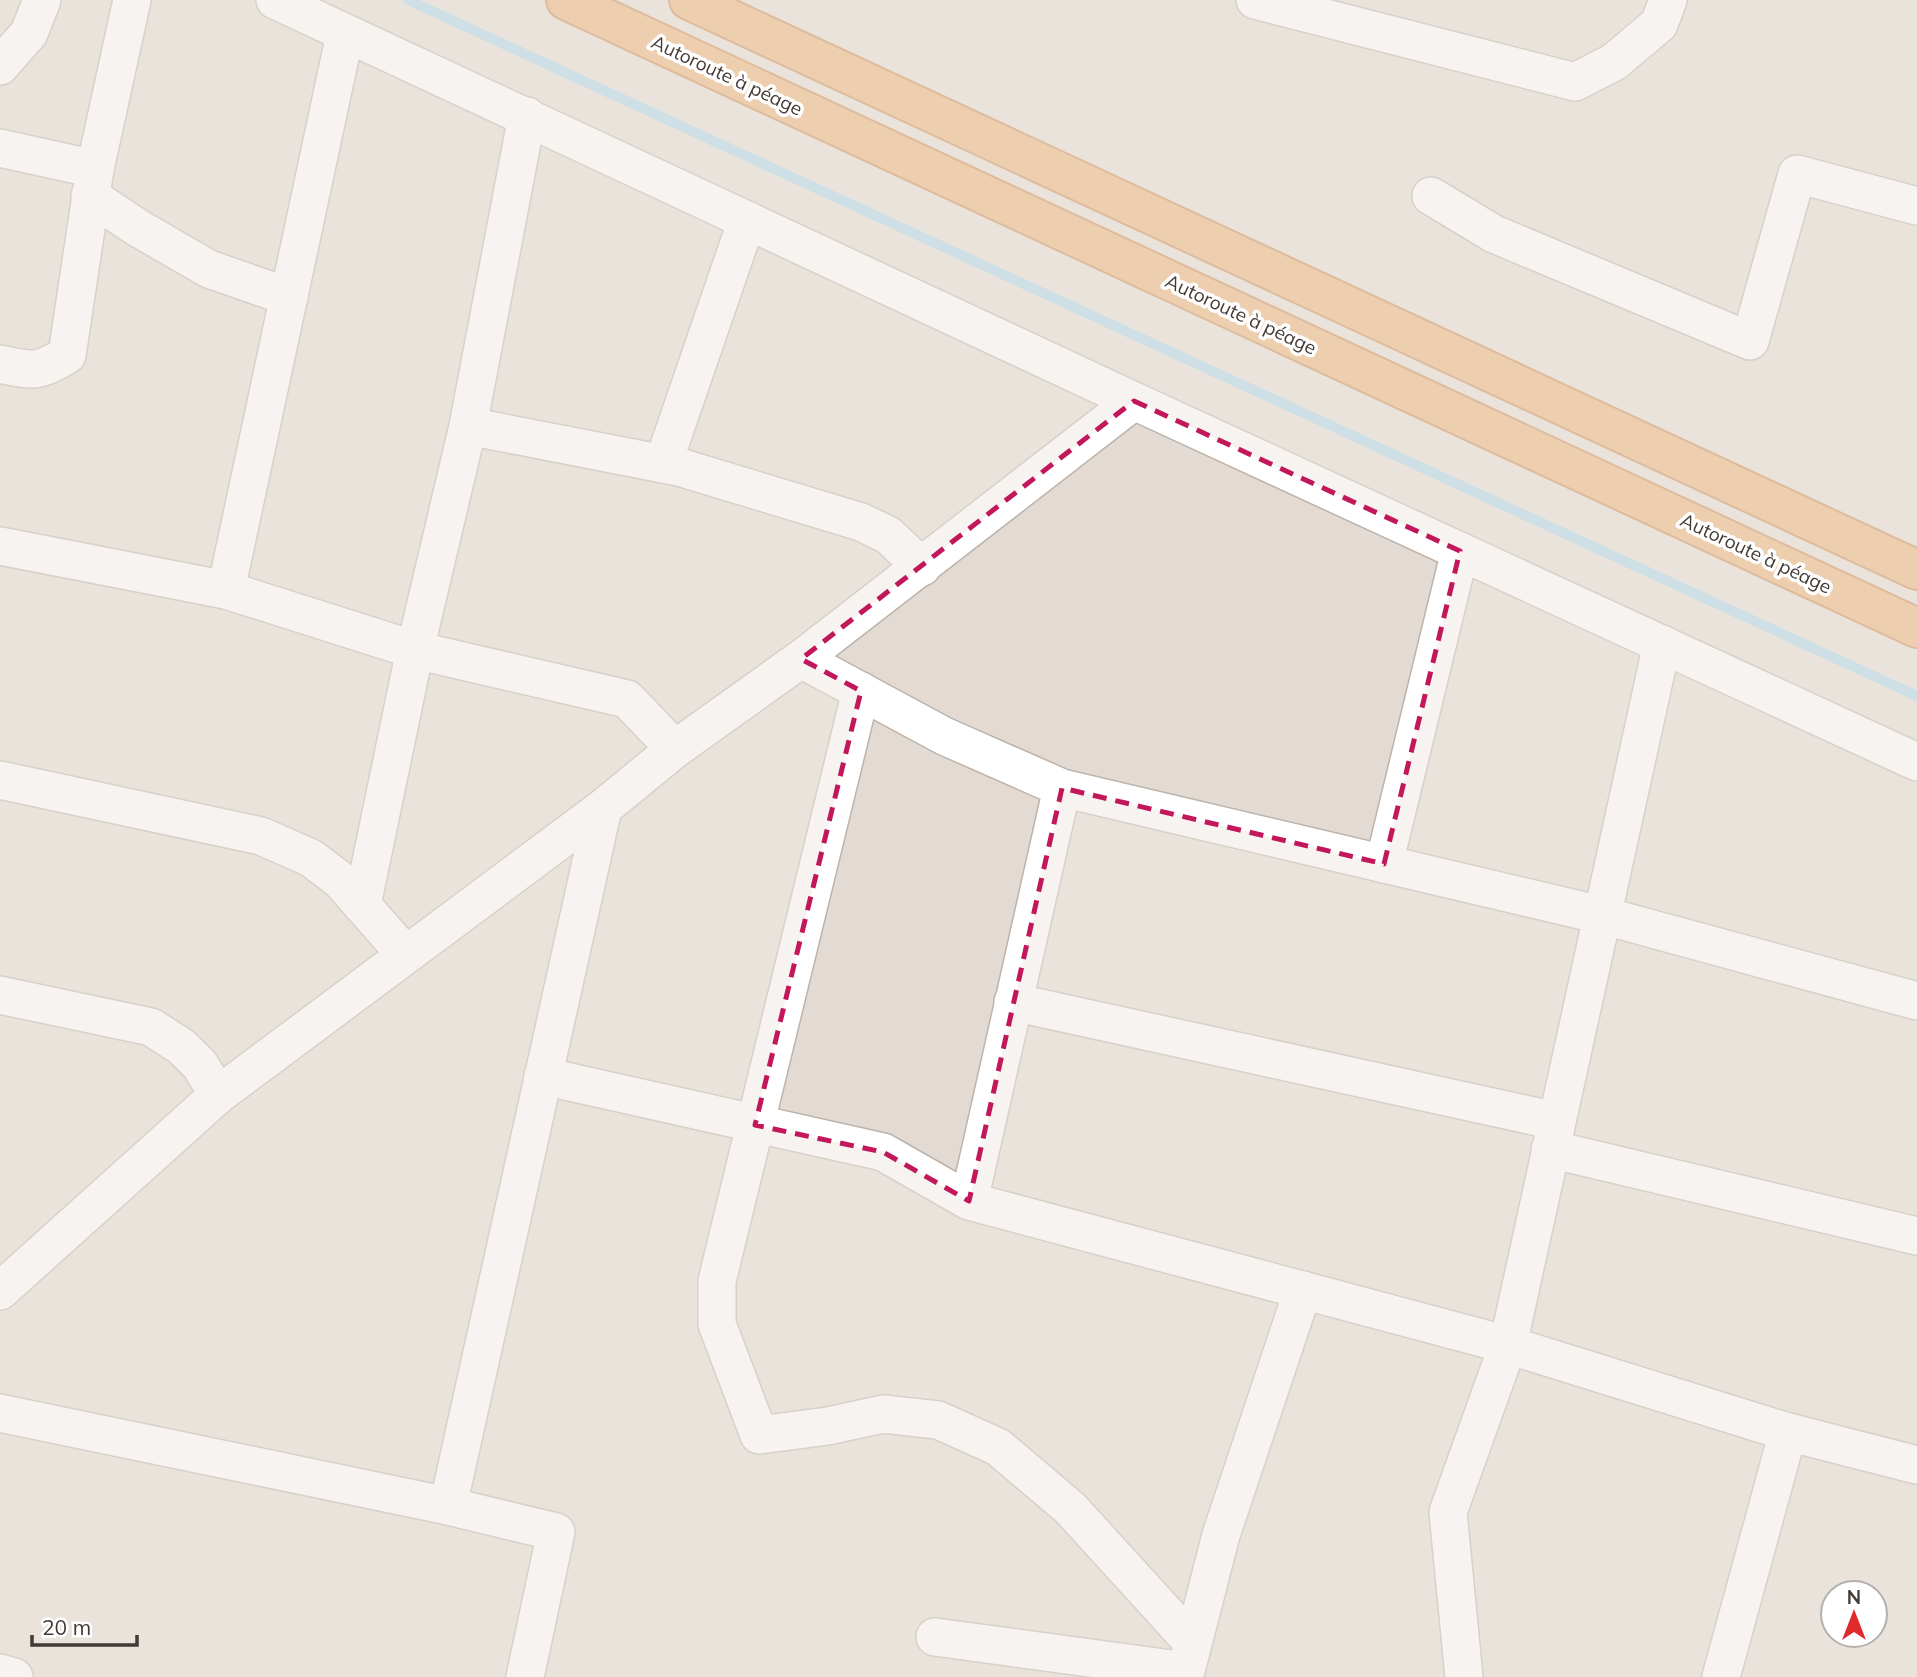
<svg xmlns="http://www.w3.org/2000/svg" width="1917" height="1677" viewBox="0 0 1917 1677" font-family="Mulish,sans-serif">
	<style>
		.residential { fill: #e3dbd3; fill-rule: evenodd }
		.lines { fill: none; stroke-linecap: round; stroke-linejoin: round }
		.stream { stroke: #a6d6e6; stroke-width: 10 }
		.street-casing { stroke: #bdb3ab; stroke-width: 40 }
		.highway-casing { stroke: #c98344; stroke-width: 42 }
		.street { stroke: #fff; stroke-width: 37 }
		.highway { stroke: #ecb072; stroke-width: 38 }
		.marked { fill: none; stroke: #c2185b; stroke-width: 5; stroke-dasharray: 14 9; stroke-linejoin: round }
		.labels { text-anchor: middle; stroke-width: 7; stroke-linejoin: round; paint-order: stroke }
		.street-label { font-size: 19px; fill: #413a35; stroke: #fff }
	</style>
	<rect width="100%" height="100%" fill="#efeae4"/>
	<!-- residential -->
	<path class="residential" d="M0 0H1917V1677H0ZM1833 1593H1875V1635H1833Z"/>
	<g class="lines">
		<!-- stream -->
		<path class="stream" d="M408 0 1917 696"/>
		<defs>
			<g id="street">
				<path d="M275 0 1134 401 1917 762"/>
				<path d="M1255 0 1575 82 1614 62 1659 24 1668 0"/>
				<path d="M0 66 29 33 42 0"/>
				<path d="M0 148 95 169"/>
				<path d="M90 196 138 228 209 269 289 297"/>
				<path d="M1431 196 1494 234 1750 341 1797 174 1917 206"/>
				<path d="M0 364C32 371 38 373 67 355L95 169 132 0"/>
				<path d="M468 426 679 467 861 522 888 535 922 567"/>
				<path d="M663 464 747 220"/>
				<path d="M0 546 226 590 415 650 627 699 675 749"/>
				<path d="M226 590 345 34"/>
				<path d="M801 659 944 736 1062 788 1601 915 1917 1001"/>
				<path d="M861 691 717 1281V1324L759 1435 828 1426 883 1414 938 1420 998 1447 1070 1508 1193 1643"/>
				<path d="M0 780 261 836 311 858 340 880 405 954"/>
				<path d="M1384 864 1460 551"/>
				<path d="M362 905 415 650 468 426 527 116"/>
				<path d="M0 995 151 1027 182 1047 200 1065 218 1095"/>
				<path d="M1013 1002 1556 1121"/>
				<path d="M543 1076 883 1152 969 1201 1508 1345 1788 1432 1917 1465"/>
				<path d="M1550 1149 1917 1236"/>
				<path d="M969 1201 1062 788"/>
				<path d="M0 1291 218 1095 603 808 675 749 801 659 1134 401"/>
				<path d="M0 1413 448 1506 556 1532 525 1677"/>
				<path d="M448 1506 603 808"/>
				<path d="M935 1637 1186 1671 1221 1535 1303 1290"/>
				<path d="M0 1673 14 1677"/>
				<path d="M1464 1677 1448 1512 1508 1345 1662 644"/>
				<path d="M1721 1677 1788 1432"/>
			</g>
			<g id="highway">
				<path d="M566 0 1917 628"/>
				<path d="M689 0 1917 570"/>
			</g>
		</defs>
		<!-- street casing -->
		<use href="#street" class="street-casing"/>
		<!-- highway casing -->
		<use href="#highway" class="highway-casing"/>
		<!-- street -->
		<use href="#street" class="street"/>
		<!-- highway -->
		<use href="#highway" class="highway"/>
	</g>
	<!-- marked area -->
	<path d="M0 0H1917V1677H0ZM1134 401 1460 551 1384 864 1062 788 969 1201 883 1152 755 1125 861 691 801 659Z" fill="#efeae4" fill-opacity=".55" fill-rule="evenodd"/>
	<path class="marked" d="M1134 401 1460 551 1384 864 1062 788 969 1201 883 1152 755 1125 861 691 801 659Z"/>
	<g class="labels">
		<!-- street labels -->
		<g class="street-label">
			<text transform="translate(727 75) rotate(25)" y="7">Autoroute à péage</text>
			<text transform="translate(1241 314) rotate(25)" y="7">Autoroute à péage</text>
			<text transform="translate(1756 553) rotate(25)" y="7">Autoroute à péage</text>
		</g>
	</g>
	<!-- north arrow -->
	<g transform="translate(1854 1614)"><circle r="33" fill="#ffffff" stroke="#b3b0ae" stroke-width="2"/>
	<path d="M0-5L12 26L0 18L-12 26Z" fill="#df2b2d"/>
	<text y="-10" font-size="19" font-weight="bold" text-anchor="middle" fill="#413a35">N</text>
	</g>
	<!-- scale -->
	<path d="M32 1635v10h105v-10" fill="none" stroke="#413a35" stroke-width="3.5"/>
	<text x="42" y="1635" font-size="21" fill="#413a35" stroke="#ffffff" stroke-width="5" paint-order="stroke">20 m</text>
</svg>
